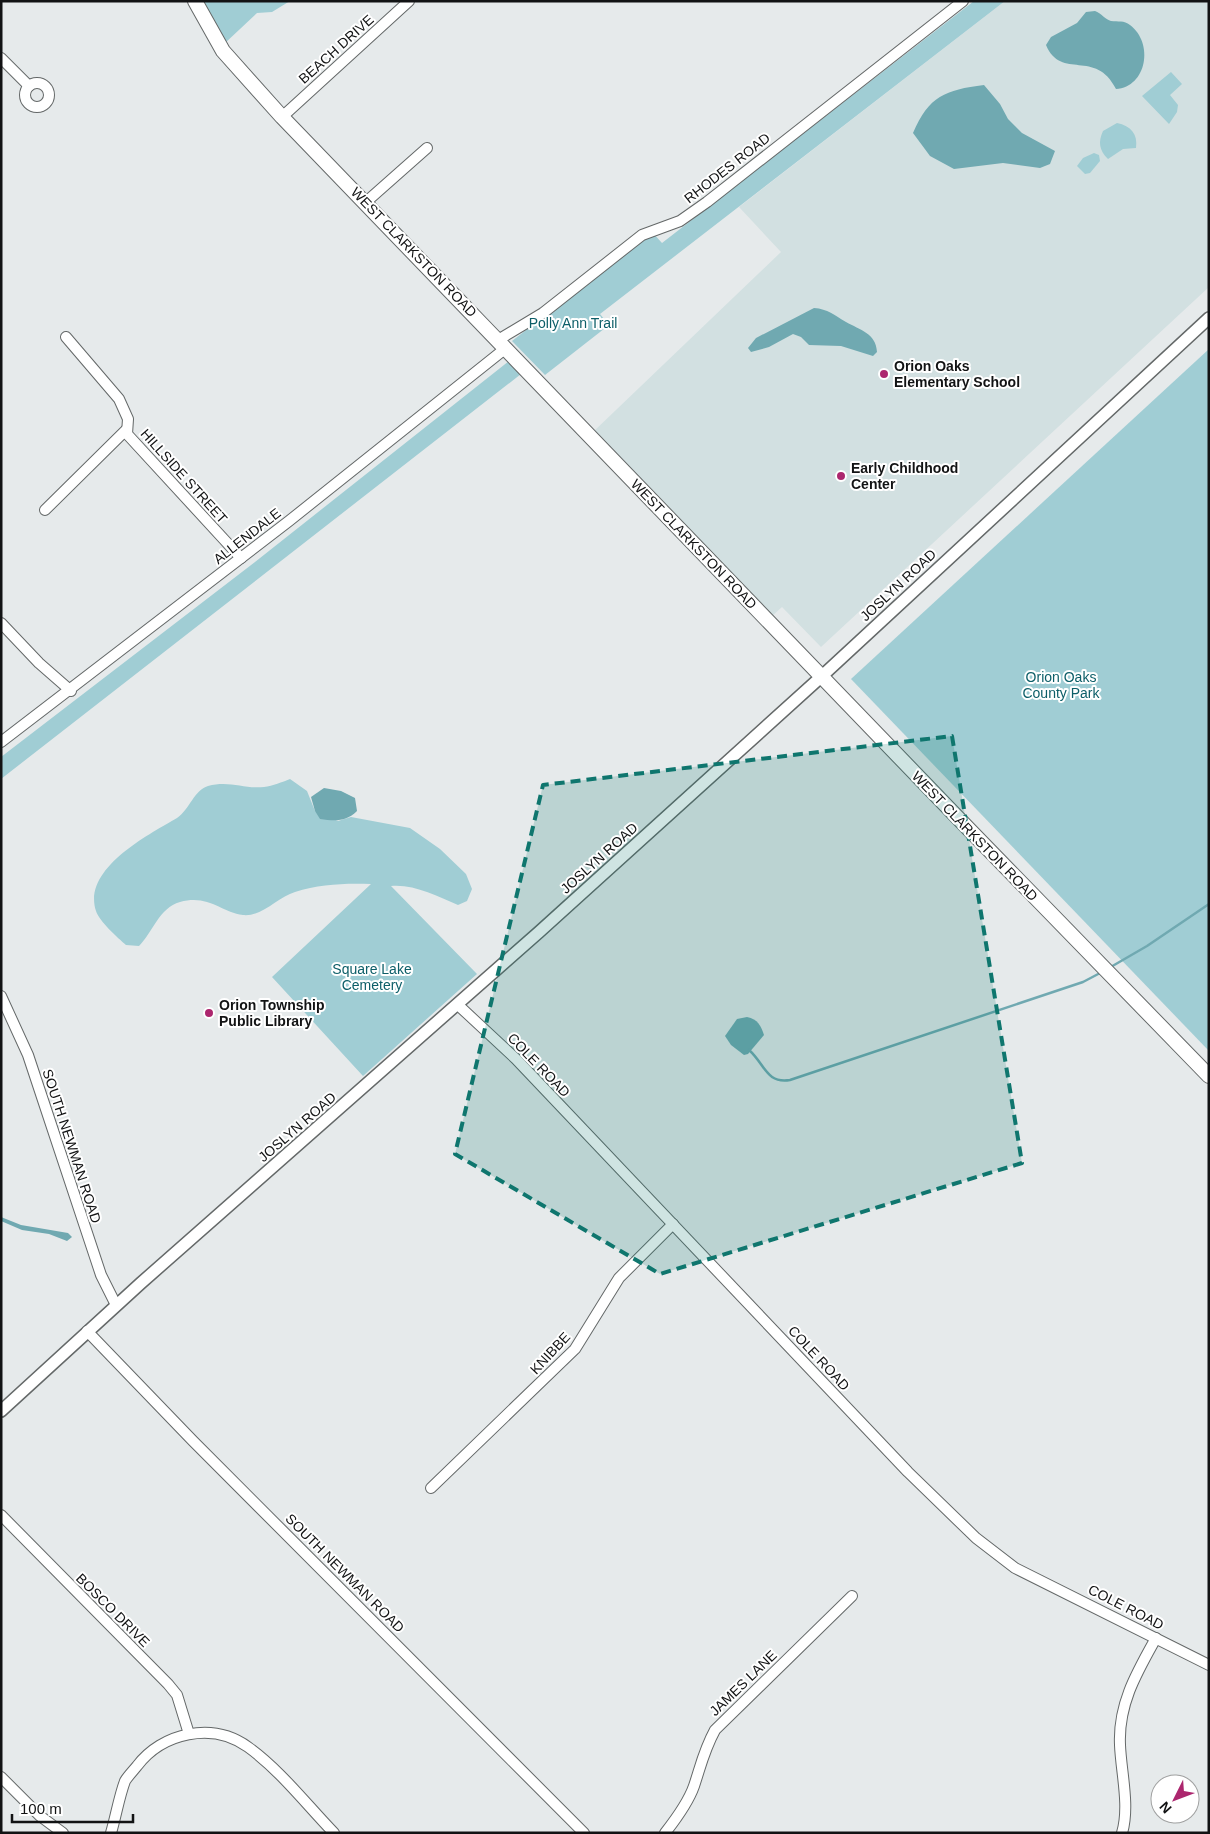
<svg xmlns="http://www.w3.org/2000/svg" width="1210" height="1834" viewBox="0 0 1210 1834" font-family="Helvetica,sans-serif">
	<style>
		.built { fill: #d2e0e1 }
		.green { fill: #a0cdd4 }
		.water { fill: #70a9b1 }
		.lines { fill: none; stroke-linecap: round; stroke-linejoin: round }
		.stream { stroke: #70a9b1; stroke-width: 2.5 }
		.minor-casing { stroke: #646868; stroke-width: 12 }
		.tertiary-casing { stroke: #646868; stroke-width: 14 }
		.secondary-casing { stroke: #646868; stroke-width: 16 }
		.minor { stroke: #fff; stroke-width: 10 }
		.tertiary { stroke: #fff; stroke-width: 11 }
		.secondary { stroke: #fff; stroke-width: 14 }
		.marked { fill: #0f766e; fill-opacity: 0.2; stroke: #0f766e; stroke-width: 4; stroke-dasharray: 10 6; stroke-linejoin: round }
		.poi-dot { fill: #ac266e; stroke: #fff; stroke-width: 2 }
		.labels { text-anchor: middle; stroke-width: 4; stroke-linejoin: round; paint-order: stroke }
		.street-label { font-size: 14px; fill: #121314; stroke: #fff }
		.park-label { font-size: 14px; fill: #0c5e68; stroke: #fff }
		.poi-label { font-size: 14px; font-weight: bold; fill: #121314; stroke: #fff; text-anchor: start }
	</style>
	<rect width="100%" height="100%" fill="#e6eaeb"/>
	<!-- built -->
	<path class="built" d="M1005 1H1209V287L821 647 782 607 771 617 593 432 781 252 739 207Z"/>
	<!-- green -->
	<g class="green">
		<path d="M201 1H290L272 12 257 13 224 44Z"/>
		<path d="M974 1H1005L600 314 609 325 545 375 512 341 652 232 662 243Z"/>
		<path d="M1171 72 1182 84 1170 95 1178 105 1177 112 1169 124 1142 96Z"/>
		<path d="M1117 123C1131 126 1138 134 1136 148L1123 149 1108 159C1099 150 1098 142 1103 131Z"/>
		<path d="M1094 153 1099 155 1100 161 1090 173 1085 174 1077 166 1083 158Z"/>
		<path d="M1209 349V1051L851 679Z"/>
		<path d="M509 361 521 374 1 779V757L255 562Z"/>
		<path d="M290 779 307 791 315 811 338 821 351 817 410 828 440 849 466 874 472 889 467 901 458 905C437 896 414 884 391 886L477 974 363 1076 272 977 371 884C346 883 320 884 295 892 278 897 262 917 243 915 221 912 208 894 180 902 159 908 153 932 139 946L126 945C118 938 99 921 96 911 82 869 148 835 177 818 190 809 194 790 208 786 229 780 244 789 264 787 273 786 282 782 290 779Z"/>
	</g>
	<!-- water -->
	<g class="water">
		<path d="M1095 11C1101 13 1106 20 1111 21 1118 22 1124 20 1130 25 1154 43 1147 87 1116 89 1096 48 1061 81 1046 45L1051 37 1077 23 1086 12Z"/>
		<path d="M984 85 1000 104 1008 119 1022 133 1055 151 1050 164 1040 168 1003 163 954 169 930 156 913 133C929 96 945 90 984 85Z"/>
		<path d="M814 308C828 309 834 315 846 322 860 330 876 333 877 352L873 356 841 346 809 345 801 337 793 334 769 347 751 352 748 348 756 338Z"/>
		<path d="M324 788 341 791 355 798 357 811C346 822 335 821 320 819L315 811 311 797Z"/>
		<path d="M747 1017C758 1019 761 1026 764 1035L748 1054 744 1055 731 1045 725 1036 737 1019Z"/>
		<path d="M1 1217 21 1225 68 1233 72 1237 67 1241 49 1234 22 1230 1 1221Z"/>
	</g>
	<g class="lines">
		<!-- stream -->
		<g class="stream">
			<path d="M1109 968 1147 946 1209 904"/>
			<path d="M749 1050C765 1064 766 1084 790 1080L1083 982 1102 972"/>
		</g>
		<defs>
			<g id="minor">
				<path d="M1 58 29 86"/>
				<circle cx="37" cy="95" r="12"/>
				<path d="M282 117 409 1"/>
				<path d="M366 202 427 148"/>
				<path d="M66 337 119 399 128 419 127 434 241 558"/>
				<path d="M498 340 543 313 642 235 680 221 707 202 963 1"/>
				<path d="M45 510 126 430"/>
				<path d="M1 623 39 663 71 691"/>
				<path d="M1 742 289 521 506 348"/>
				<path d="M1 996 28 1055 101 1275 116 1305"/>
				<path d="M458 1005 516 1059 908 1472 976 1538 1015 1568 1209 1665"/>
				<path d="M87 1331 193 1441 584 1833"/>
				<path d="M431 1488 575 1349 619 1278 673 1224"/>
				<path d="M1 1515 168 1684 177 1695 189 1734"/>
				<path d="M1 1777 40 1816 63 1833"/>
				<path d="M111 1833C116 1816 119 1797 125 1781 128 1776 133 1771 137 1766 162 1733 212 1721 248 1747 280 1770 306 1804 334 1833"/>
				<path d="M665 1833C676 1819 688 1803 694 1786 701 1765 704 1750 715 1730L852 1596"/>
				<path d="M1122 1833C1130 1806 1121 1772 1120 1745 1118 1704 1137 1672 1156 1638"/>
			</g>
			<path id="tertiary" d="M1 1411 141 1283 539 932 822 676 1209 318"/>
			<path id="secondary" d="M195 1 223 51 282 117 958 818 1209 1076"/>
		</defs>
		<!-- minor casing -->
		<use href="#minor" class="minor-casing"/>
		<!-- tertiary casing -->
		<use href="#tertiary" class="tertiary-casing"/>
		<!-- secondary casing -->
		<use href="#secondary" class="secondary-casing"/>
		<!-- minor -->
		<use href="#minor" class="minor"/>
		<!-- tertiary -->
		<use href="#tertiary" class="tertiary"/>
		<!-- secondary -->
		<use href="#secondary" class="secondary"/>
	</g>
	<!-- marked area -->
	<path class="marked" d="M952 736 1022 1163 660 1274 455 1154 543 785Z"/>
	<!-- markers -->
	<g class="poi-dot">
		<circle cx="884" cy="374" r="5"/>
		<circle cx="841" cy="476" r="5"/>
		<circle cx="209" cy="1013" r="5"/>
	</g>
	<g class="labels">
		<!-- street labels -->
		<g class="street-label">
			<text transform="translate(336 49) rotate(-42)" y="5">BEACH DRIVE</text>
			<text transform="translate(727 168) rotate(-38)" y="5">RHODES ROAD</text>
			<text transform="translate(414 252) rotate(46)" y="5">WEST CLARKSTON ROAD</text>
			<text transform="translate(184 476) rotate(48)" y="5">HILLSIDE STREET</text>
			<text transform="translate(247 536) rotate(-38)" y="5">ALLENDALE</text>
			<text transform="translate(694 544) rotate(46)" y="5">WEST CLARKSTON ROAD</text>
			<text transform="translate(898 585) rotate(-43)" y="5">JOSLYN ROAD</text>
			<text transform="translate(975 836) rotate(46)" y="5">WEST CLARKSTON ROAD</text>
			<text transform="translate(599 858) rotate(-42)" y="5">JOSLYN ROAD</text>
			<text transform="translate(539 1065) rotate(46)" y="5">COLE ROAD</text>
			<text transform="translate(297 1127) rotate(-41)" y="5">JOSLYN ROAD</text>
			<text transform="translate(72 1146) rotate(72)" y="5">SOUTH NEWMAN ROAD</text>
			<text transform="translate(550 1353) rotate(-47)" y="5">KNIBBE</text>
			<text transform="translate(819 1358) rotate(47)" y="5">COLE ROAD</text>
			<text transform="translate(345 1573) rotate(45)" y="5">SOUTH NEWMAN ROAD</text>
			<text transform="translate(1126 1607) rotate(27)" y="5">COLE ROAD</text>
			<text transform="translate(113 1610) rotate(45)" y="5">BOSCO DRIVE</text>
			<text transform="translate(743 1683) rotate(-44)" y="5">JAMES LANE</text>
		</g>
		<!-- park labels -->
		<g class="park-label">
			<text x="573" y="328">Polly Ann Trail</text>
			<text x="1061" y="682">Orion Oaks<tspan x="1061" dy="16">County Park</tspan></text>
			<text x="372" y="974">Square Lake<tspan x="372" dy="16">Cemetery</tspan></text>
		</g>
		<!-- poi labels -->
		<g class="poi-label">
			<text x="894" y="371">Orion Oaks<tspan x="894" dy="16">Elementary School</tspan></text>
			<text x="851" y="473">Early Childhood<tspan x="851" dy="16">Center</tspan></text>
			<text x="219" y="1010">Orion Township<tspan x="219" dy="16">Public Library</tspan></text>
		</g>
	</g>
	<!-- border -->
	<rect width="1210" height="1834" fill="none" stroke="#121314" stroke-width="5"/>
	<!-- north arrow -->
	<g transform="translate(1175 1799) rotate(228)"><circle r="24" fill="#ffffff" stroke="#a0a1a1"/>
	<path d="M0-4L9 19L0 12L-9 19Z" fill="#ac266e"/>
	<text y="-8" font-size="14" font-weight="bold" text-anchor="middle" fill="#121314">N</text>
	</g>
	<!-- scale -->
	<path d="M12 1814v8h121v-8" fill="none" stroke="#121314" stroke-width="2.5"/>
	<text x="20" y="1814" font-size="15" fill="#121314" stroke="#ffffff" stroke-width="4" paint-order="stroke">100 m</text>
</svg>
